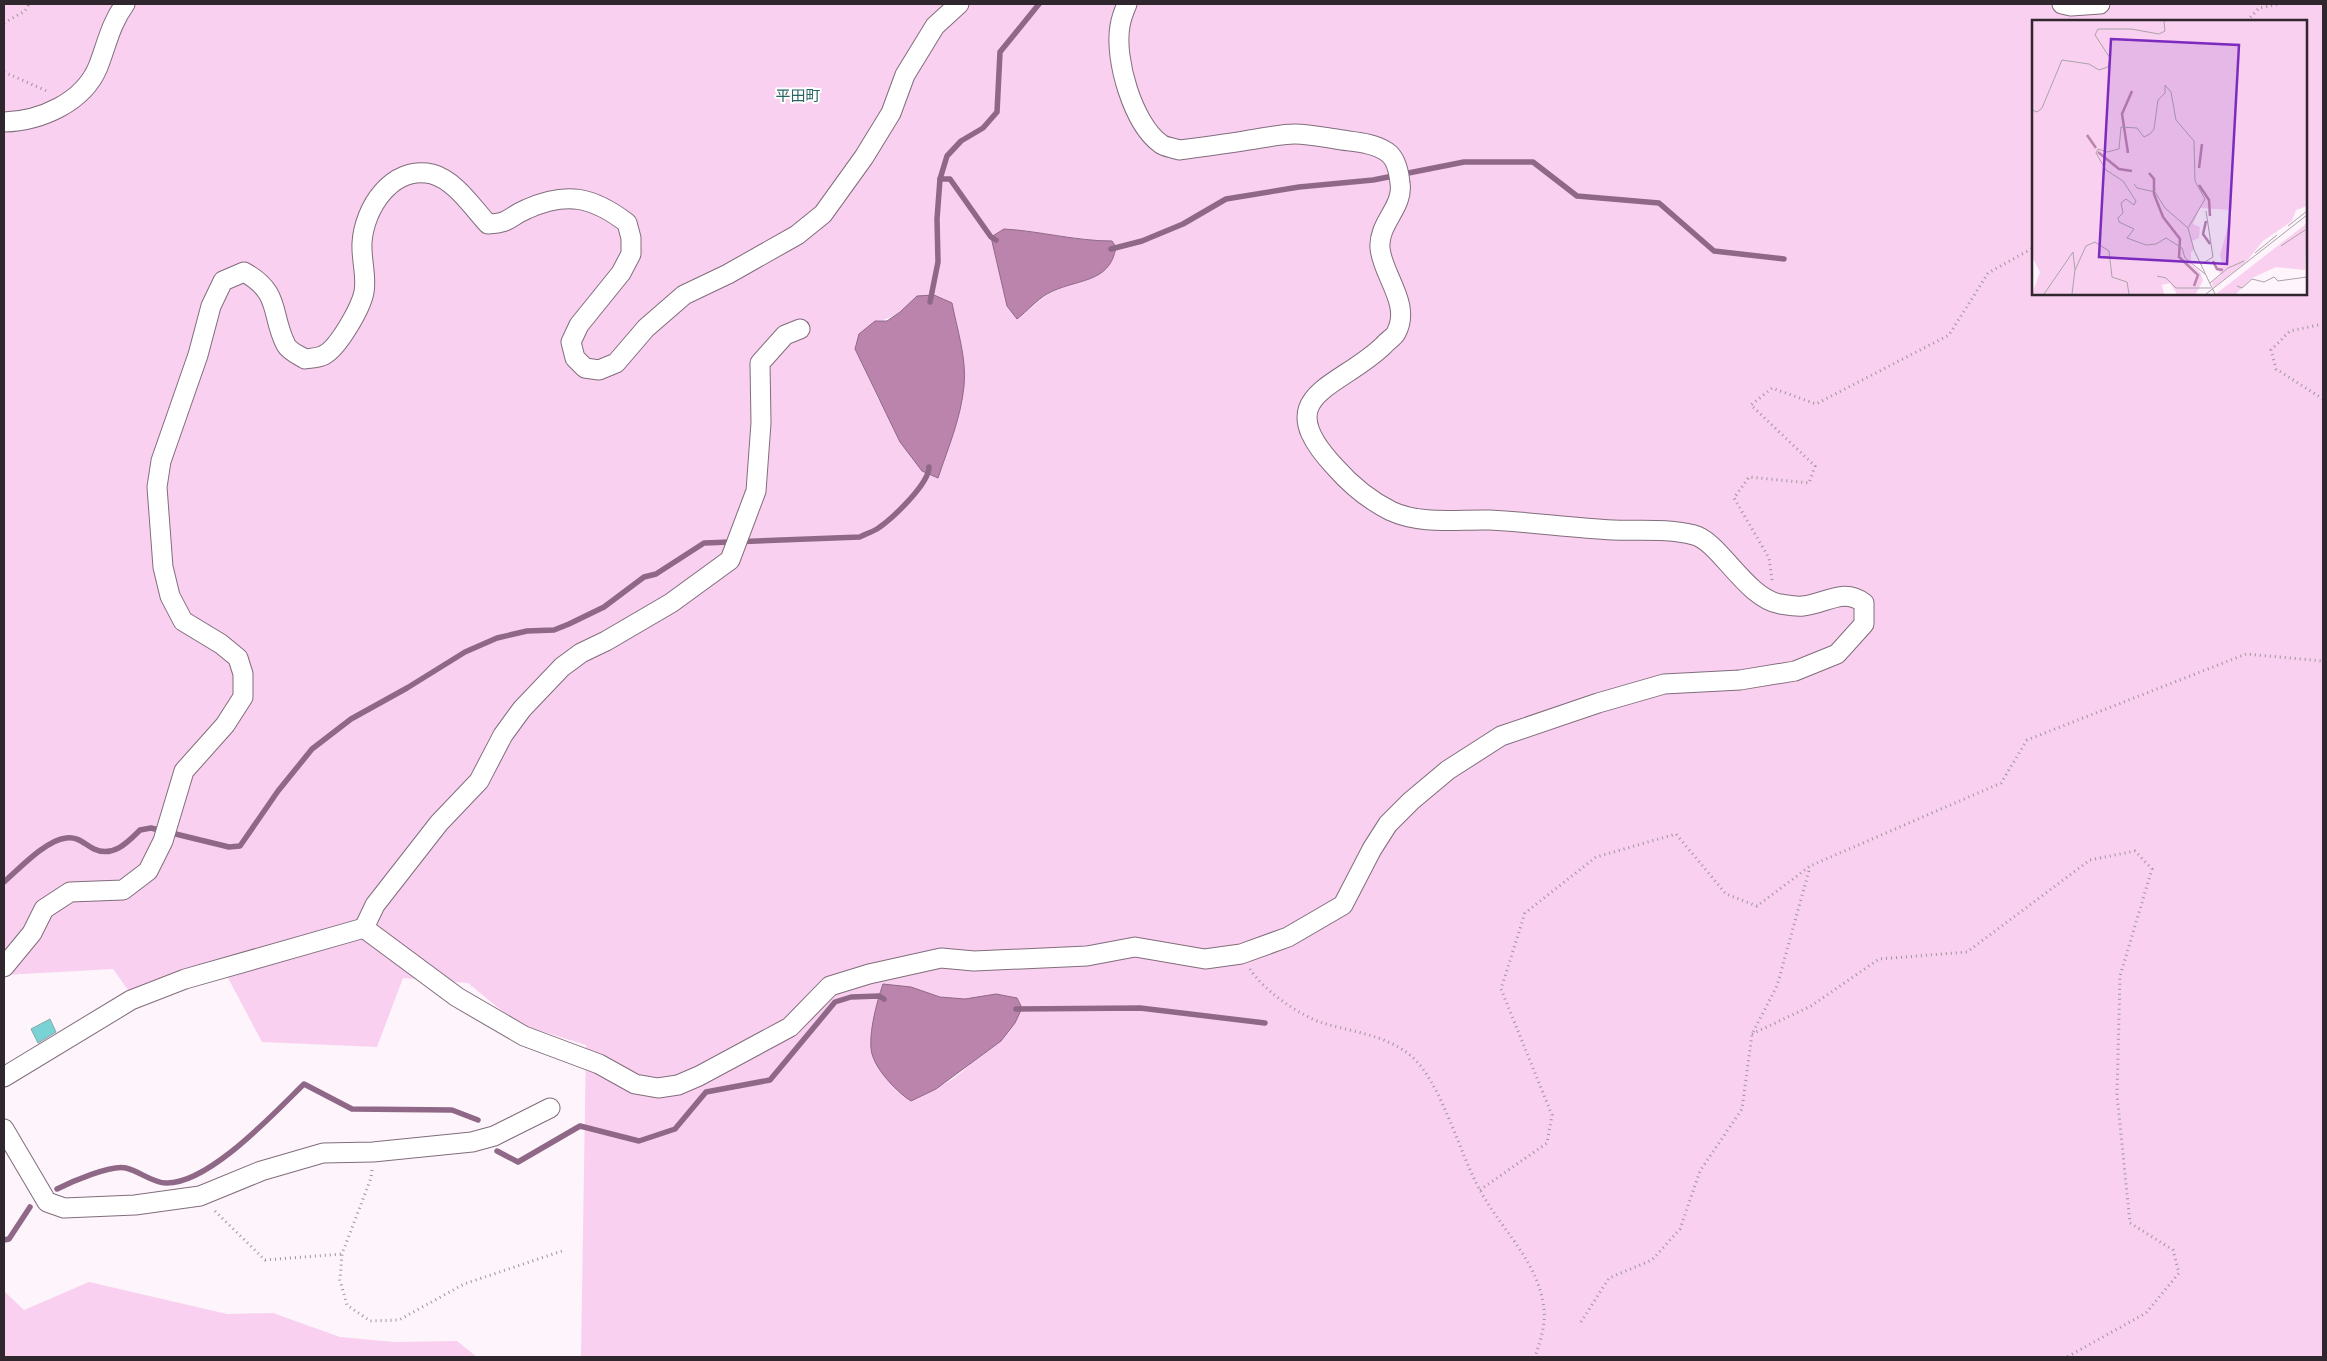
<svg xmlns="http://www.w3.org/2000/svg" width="2327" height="1361" viewBox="0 0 2327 1361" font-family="'Archivo Narrow','Noto Sans JP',sans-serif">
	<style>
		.green { fill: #f9d0ef; fill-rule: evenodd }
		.water { fill: #ba84ad; stroke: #906887 }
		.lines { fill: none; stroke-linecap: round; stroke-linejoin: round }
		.stream { stroke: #906887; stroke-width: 5.5 }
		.building { fill: #79d2d3; stroke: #88a7a7 }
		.street-casing { stroke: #816d7c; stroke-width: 21 }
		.path { stroke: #9e959b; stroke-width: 3; stroke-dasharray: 1 4; stroke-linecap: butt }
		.street { stroke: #fff; stroke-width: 19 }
		.labels { text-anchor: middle; stroke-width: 4; stroke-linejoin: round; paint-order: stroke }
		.quarter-label { font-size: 15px; fill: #286263; stroke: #fff }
		.inset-river { fill: none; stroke: #ba84ad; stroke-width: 2.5 }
		.inset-road { fill: none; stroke: #aba2a9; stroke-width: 1 }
		.view { fill: #7b2cbf; fill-opacity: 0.15; stroke: #7b2cbf; stroke-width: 2.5 }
		.inset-edge { fill: none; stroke: #2f272d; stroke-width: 2.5 }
	</style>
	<rect width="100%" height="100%" fill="#fef4fb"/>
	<!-- green -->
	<g class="green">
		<path d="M4 4H2323V1357H581L586 1045 518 1024 468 983 403 978 377 1047 262 1042 227 976 138 1004 113 969 4 975ZM2033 21H2306V294H2033ZM1004 229C1040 231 1075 241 1111 241L1116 247C1110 280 1090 276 1065 286 1051 291 1041 299 1030 309L1007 306 991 238ZM917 296 952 303 961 347 964 385 879 401 855 350 875 321C894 320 904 308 917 296ZM911 987C929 993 946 1000 965 999 987 998 994 994 1017 998 996 1030 974 1073 936 1088 926 1093 909 1091 898 1092L888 1079Z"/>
		<path d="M89 1282 227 1314 273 1313 340 1337 394 1342 457 1341 477 1357H4V1291L24 1310Z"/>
	</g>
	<!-- water -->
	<g class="water">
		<path d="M1004 229C1040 231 1075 241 1112 241L1116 247C1110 285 1075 278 1047 294 1037 300 1027 311 1017 319L1007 306 991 237Z"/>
		<path d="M934 295 952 303C957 329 967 359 964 386 961 418 948 448 938 478L922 471 900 442 855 349 859 334 875 321H887L900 312 917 296Z"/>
		<path d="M883 984 911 987 940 997 965 999 996 994 1017 998 1022 1008 1015 1023 1001 1041 936 1089 911 1101C898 1093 878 1072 873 1057 866 1041 877 1001 883 984Z"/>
	</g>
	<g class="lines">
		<!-- stream -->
		<g class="stream">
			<path d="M940 179H950L991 237 996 240"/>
			<path d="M1111 249 1142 241 1183 224 1226 199 1299 187 1373 180 1464 162H1533L1577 196 1659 203 1714 251 1784 259"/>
			<path d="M930 302 938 262 937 219 940 179 947 156 961 141 983 128 997 112 1000 52 1039 4"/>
			<path d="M4 882C19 869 46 840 66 838 78 836 84 844 94 849 113 858 128 842 140 830L151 828 229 847 240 846 278 791 312 749 351 719 407 688 465 652 497 638 527 631 554 630 569 624 604 607 644 577 656 574 704 543 860 537C865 534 872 532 877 529 892 519 929 484 929 467"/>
			<path d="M1016 1009 1140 1008 1265 1023"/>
			<path d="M497 1151 518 1162 580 1126 639 1141 675 1129 706 1092 770 1080 835 1002 851 997 879 996 884 999"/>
			<path d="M57 1189C71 1182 112 1164 126 1168 139 1171 153 1183 166 1183 209 1184 274 1113 304 1084L352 1109 452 1110 478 1120"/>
			<path d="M4 1240 9 1239 30 1207"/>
		</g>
	</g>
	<!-- building -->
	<path class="building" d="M50 1019 56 1032 38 1043 31 1029Z"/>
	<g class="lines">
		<defs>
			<g id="street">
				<path d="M2062 4 2071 6 2100 4"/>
				<path d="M4 122C40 121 83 103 98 67 107 44 110 25 125 4"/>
				<path d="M364 928 457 997 524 1036 599 1064 635 1084 658 1088 678 1085 699 1076 790 1027 830 986 869 974 941 958 974 961 1087 956 1135 947 1205 959 1241 954 1288 937 1343 905 1372 849 1388 824 1411 801 1448 770 1501 736 1598 703 1664 684 1740 680 1795 671 1837 654 1864 624V603C1843 587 1826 604 1803 606 1796 607 1787 605 1780 604 1746 598 1719 541 1694 535 1668 528 1640 531 1613 530 1572 528 1531 522 1490 520 1458 519 1421 525 1391 511 1371 501 1351 485 1336 468 1266 394 1339 389 1384 345 1387 341 1394 337 1396 333 1412 304 1382 275 1380 248 1378 223 1404 207 1400 183 1399 173 1396 158 1387 152 1374 143 1356 142 1342 140 1327 138 1310 134 1295 134 1280 134 1264 138 1249 140 1226 144 1202 147 1179 150 1174 148 1165 147 1161 144 1133 124 1114 59 1120 26 1121 19 1124 11 1127 4"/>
				<path d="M364 928 375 905 439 823 479 781 503 735 522 709 562 667 581 653 606 641 671 603 730 560 756 491 761 423 760 363 785 335 800 329"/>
				<path d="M4 967 32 933 44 909 70 892 123 890 148 871 163 841 184 771 225 725 243 697V674L238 658 221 644 183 621 170 596 163 567 157 487 161 461 198 355 211 306 223 281 244 272C282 293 270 314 286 345 289 351 300 356 305 359 311 358 319 358 324 355 338 348 361 308 364 292 367 277 361 259 362 243 364 208 392 165 432 174 455 180 473 208 488 224 511 223 508 217 527 209 567 191 593 197 627 223L631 238V254L621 273 579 325 571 342 575 358 585 368 599 370 616 363 646 328 684 295 728 274 797 235 823 214 864 157 891 113 905 75 935 26 959 4"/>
				<path d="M4 1077 131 1000 185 979 364 928"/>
				<path d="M4 1129 47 1202 64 1208 135 1205 200 1196 261 1171 323 1153 373 1152 472 1142 494 1136 550 1108"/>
			</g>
		</defs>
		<!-- street casing -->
		<use href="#street" class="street-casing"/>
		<!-- path -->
		<g class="path">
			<path d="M2247 21 2259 8 2280 4"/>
			<path d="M4 23 25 11 29 4"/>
			<path d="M4 72 49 92"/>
			<path d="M2323 324 2290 331 2271 350 2276 369 2323 399"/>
			<path d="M1772 580 1769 558 1734 498 1749 477 1809 483 1815 466 1751 405 1772 388 1816 404 1949 335 1988 273 2033 248"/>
			<path d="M1250 969C1263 990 1300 1016 1323 1023 1352 1032 1387 1035 1411 1056 1441 1081 1460 1155 1480 1190 1500 1228 1535 1258 1543 1302 1547 1322 1541 1339 1535 1357"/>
			<path d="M1752 1034 1811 1006 1879 959 1967 952 2090 860 2135 851 2152 869 2120 976 2117 1095 2130 1223 2173 1250 2179 1273 2146 1313 2067 1357"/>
			<path d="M372 1170 371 1178 342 1254 340 1280 347 1305 370 1321 399 1320 464 1284 565 1250"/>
			<path d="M1480 1190 1547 1143 1552 1115 1501 989 1525 913 1596 857 1676 834 1726 894 1757 906 1810 866 2001 783 2027 740 2246 654 2323 661"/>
			<path d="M215 1211 265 1260 342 1254"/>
			<path d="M1581 1322 1609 1278 1652 1260 1680 1229 1700 1171 1742 1109 1752 1034 1777 986 1810 867"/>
		</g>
		<!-- street -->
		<use href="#street" class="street"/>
	</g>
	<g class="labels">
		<!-- quarter labels -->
		<g class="quarter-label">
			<text x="798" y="101">平田町</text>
		</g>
	</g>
	<!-- overview -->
	<g transform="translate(2032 20)">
		<rect width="275" height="275" fill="#fef4fb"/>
		<path d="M0 1H275V186L264 190 260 201 231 221 213 243 181 268 180 262 189 255 184 247 190 242 188 235 200 193 199 190 168 188 161 204 168 207 167 218 160 221 162 229 159 232V244L168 252 171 260 164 274H145L138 263 130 265 132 274H0L8 252 0 237ZM275 203 273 250 244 247 220 258 204 274H184Z" fill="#f9d0ef"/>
		<path class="inset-river" d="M55 115 64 128M66 132 87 149 100 151M96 133 90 94 100 71M167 148 170 124M117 153 122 159V174L131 197 148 219 147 237 166 255 162 266M167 165 177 180 178 196M174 201 171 214 178 224M181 241 185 249 191 250"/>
		<path class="inset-road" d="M0 90 5 92 10 88 30 40 57 44 67 50 76 47 78 38 63 15 66 9H99L127 14 133 11 132 1M102 164 105 168 123 172 133 188 156 208 162 230 183 274M256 206 275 191M156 208 173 179 163 161 162 121 144 100 139 72 133 65V73L126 80 122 109 118 114 112 117 105 108 89 107 87 129 75 132 66 129 64 133 74 150 91 161 104 181 102 185 94 179 89 183 91 193 86 198 87 202 102 209 95 218 114 225 124 224 134 218 150 228 153 238 173 254M249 226 273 210M223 233 245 215M170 244 181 237 174 191M43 250 54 226 63 222 77 231 80 257 95 262 97 274M125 256 134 258 144 268H179M178 263 196 248 212 241M205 266 210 268 220 259 232 262 242 257 246 261 275 257M12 274 41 232 43 250 40 274M174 274 275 195"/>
		<path class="view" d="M79 19 207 25 195 244 67 237Z"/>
		<rect width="275" height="275" class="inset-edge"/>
	</g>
	<!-- border -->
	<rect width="2327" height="1361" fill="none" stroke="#2f272d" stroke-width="10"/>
</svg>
